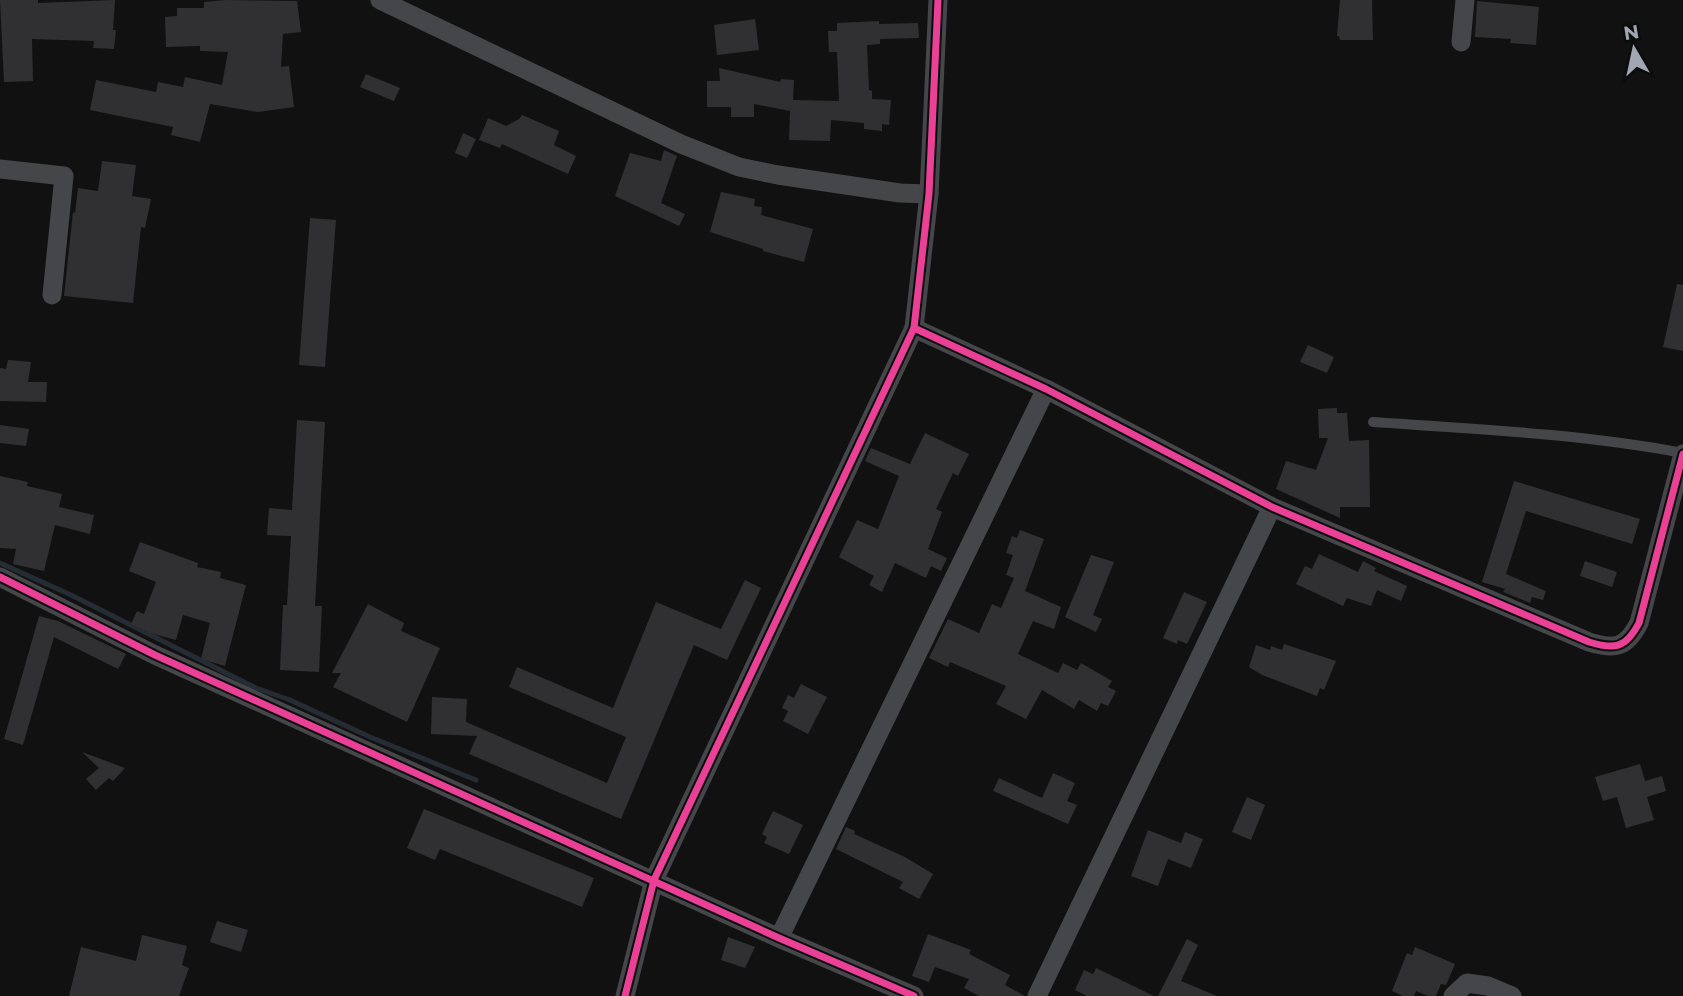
<svg xmlns="http://www.w3.org/2000/svg" width="1683" height="996" viewBox="0 0 1683 996" font-family="Montserrat,sans-serif">
	<style>
		.lines { fill: none; stroke-linecap: round; stroke-linejoin: round }
		.stream { stroke: #252c33; stroke-width: 5 }
		.building { fill: #303032 }
		.lane { stroke: #45464a; stroke-width: 10 }
		.street { stroke: #45464a; stroke-width: 19 }
		.cycleway-casing { stroke: #0c0c0d; stroke-width: 11 }
		.cycleway { stroke: #ea4096; stroke-width: 7 }
	</style>
	<rect width="100%" height="100%" fill="#111"/>
	<g class="lines">
		<!-- stream -->
		<path class="stream" d="M0 563 71 595 256 688 290 700 370 737 476 780"/>
	</g>
	<!-- building -->
	<g class="building">
		<path d="M0 0H38V3L115 0 113 30H116L114 49 93 48 94 41 32 39 33 81 4 82Z"/>
		<path d="M225 0 297 1 301 32 283 34 281 67 289 66 294 107 258 112 210 104 200 142 171 135 173 127 90 110 96 80 156 92 158 82 183 87 185 77 222 85 228 52 200 51V46L166 47 165 17 177 16V8H204V2Z"/>
		<path d="M1340 0H1372L1373 40H1340L1339 36H1337Z"/>
		<path d="M1477 1 1539 7 1536 45 1510 43 1511 39 1475 37Z"/>
		<path d="M755 19 759 50 717 55 714 25Z"/>
		<path d="M879 21V24L918 23 919 38 880 39V44L867 45 869 90 872 91V99L891 100 889 125 882 124V131L864 129V123L831 120 830 141 789 140 790 111 754 104V117H731V107H707V81H720L719 68 780 82 781 79 794 80 793 100 839 101 837 52H829L828 31H837V23Z"/>
		<path d="M366 74 400 88 394 101 360 87Z"/>
		<path d="M522 115 559 131 554 145 576 156 568 174 502 144 500 148 479 140 488 118 506 126 519 119Z"/>
		<path d="M463 133 476 139 467 158 455 153Z"/>
		<path d="M664 150 677 156 661 203 685 214 679 226 615 196 630 153 661 161Z"/>
		<path d="M102 161 136 165 132 196 151 199 145 228 141 227 133 303 64 296 73 212 75 213 78 188 98 191Z"/>
		<path d="M721 192 755 199 754 206 762 207 761 215 813 229 804 262 763 251V249L710 232Z"/>
		<path d="M310 218 336 220 325 367 299 365Z"/>
		<path d="M1677 284 1683 285V351L1663 347Z"/>
		<path d="M1308 345 1334 357 1327 373 1300 362Z"/>
		<path d="M8 360 31 362 28 382H47L46 402 0 401V368L6 369Z"/>
		<path d="M1337 408V413H1347L1349 441 1369 440 1370 507H1340V518L1276 489 1286 461 1316 470 1328 438H1319L1318 409Z"/>
		<path d="M297 420 325 422 315 606H322L319 672 280 670 283 605H287L291 536 267 535 269 508 292 510Z"/>
		<path d="M0 425 29 429 26 446 0 443Z"/>
		<path d="M925 433 969 454 958 476 953 473 936 509 942 512 928 549 947 558 941 571 931 566 926 578 895 563 882 592 869 585 874 576 839 557 857 520 878 529 899 476 865 461 871 448 910 464Z"/>
		<path d="M0 476 28 482 27 486 62 494 59 507 94 515 90 534 55 525 44 571 13 564 16 549 0 548Z"/>
		<path d="M1514 481 1640 519 1632 544 1526 511 1506 574 1546 591 1543 600 1532 597 1530 603 1503 592 1505 589 1482 582Z"/>
		<path d="M1020 530 1044 539 1025 591 1061 607 1054 629 1033 621 1018 654 1058 673 1063 663 1077 670 1081 663 1112 681 1108 687 1116 691 1108 706 1101 703 1097 711 1079 700 1074 709 1042 690 1026 719 996 704 1006 686 950 662 948 667 929 658 948 619 979 633 992 604 1001 608 1014 578 1006 575 1013 555 1006 553 1012 536 1017 538Z"/>
		<path d="M140 542 198 563 197 567 221 572 220 578 246 585 225 666 201 659 210 623 183 615 176 640 150 633 131 624 137 611 144 614 156 582 129 571Z"/>
		<path d="M1319 554 1358 572 1363 561 1376 568 1374 571 1407 586 1401 601 1377 590 1371 606 1347 598 1343 606 1296 584 1305 566 1312 569Z"/>
		<path d="M1091 555 1114 562 1093 615 1102 619 1096 632 1065 617Z"/>
		<path d="M1585 561 1617 572 1612 587 1580 576Z"/>
		<path d="M745 580 761 588 727 660 694 645 621 819 469 754 477 736 431 734 432 697 467 699 466 722 607 783 626 737 509 687 517 667 613 708 656 602 721 629Z"/>
		<path d="M1184 592 1207 602 1187 644 1178 640 1177 644 1163 638Z"/>
		<path d="M368 604 404 623 401 631 440 648 407 722 333 687 341 673H332Z"/>
		<path d="M39 616 58 621 126 654 118 669 54 637 23 745 4 739Z"/>
		<path d="M1284 644 1336 661 1324 690 1320 688 1317 696 1262 675 1249 667 1256 645 1270 650 1271 646 1282 650Z"/>
		<path d="M801 684 827 697 808 734 783 721 788 711 782 708 788 695 794 698Z"/>
		<path d="M82 752 125 768 113 781 109 778 96 790 86 779 99 768Z"/>
		<path d="M1640 764 1645 781 1662 776 1666 791 1647 797 1654 820 1626 828 1617 797 1603 801 1595 777Z"/>
		<path d="M1053 773 1075 783 1067 801 1077 805 1068 824 993 791 999 778 1042 798Z"/>
		<path d="M1247 797 1265 805 1251 840 1232 832Z"/>
		<path d="M424 809 594 878 582 907 440 849 435 860 407 848Z"/>
		<path d="M773 811 803 825 789 854 764 843 767 837 762 834Z"/>
		<path d="M846 827 855 831 854 834 905 857 933 874 919 899 899 888 903 882 836 849Z"/>
		<path d="M1148 830 1181 843 1185 832 1203 839 1191 868 1168 859 1158 886 1131 876Z"/>
		<path d="M217 921 248 930 241 952 210 942Z"/>
		<path d="M928 934 971 950 969 954 1010 975 1005 985 1025 996H979L964 988 969 979 935 967 929 982 912 976Z"/>
		<path d="M142 935 187 946 182 965 189 968 179 996H69L81 947 136 961Z"/>
		<path d="M728 937 755 947 745 968 721 960Z"/>
		<path d="M1187 939 1198 945 1181 981 1217 996H1158Z"/>
		<path d="M1415 947 1455 964 1446 985 1441 984 1436 996H1428L1416 991 1414 996H1403L1392 991 1407 953 1412 955Z"/>
		<path d="M1096 968 1154 996H1087L1075 990 1084 970 1093 974Z"/>
	</g>
	<g class="lines">
		<!-- lane -->
		<path class="lane" d="M1373 422C1476 429 1581 434 1683 453"/>
		<!-- street -->
		<g class="street">
			<path d="M380 0 681 144 739 167 778 175 900 193 929 194"/>
			<path d="M1461 42 1465 0"/>
			<path d="M0 169 64 176 52 295"/>
			<path d="M914 328 1046 389 1272 507 1589 642C1615 650 1626 648 1639 623L1683 454"/>
			<path d="M0 577 155 655 779 938 914 996"/>
			<path d="M779 938 1046 389"/>
			<path d="M625 996 654 880 914 328 929 194 938 0"/>
			<path d="M1037 996 1272 507"/>
			<path d="M1453 996 1467 983 1488 986 1512 996"/>
		</g>
		<defs>
			<g id="cycleway">
				<path d="M914 328 1046 389 1272 507 1589 642C1615 650 1626 648 1639 623L1683 454"/>
				<path d="M0 577 155 655 779 938 914 996"/>
				<path d="M625 996 654 880 914 328 929 194 938 0"/>
			</g>
		</defs>
		<!-- cycleway casing -->
		<use href="#cycleway" class="cycleway-casing"/>
		<!-- cycleway -->
		<use href="#cycleway" class="cycleway"/>
	</g>
	<!-- north arrow -->
	<g transform="translate(1634 49) rotate(351)" stroke="#0c0c0d" stroke-width="5" paint-order="stroke">
	<path d="M0-5L12 26L0 18L-12 26Z" fill="#a1a6b3"/>
	<text y="-10" font-size="19" font-weight="bold" text-anchor="middle" fill="#a1a6b3">N</text>
	</g>
</svg>
